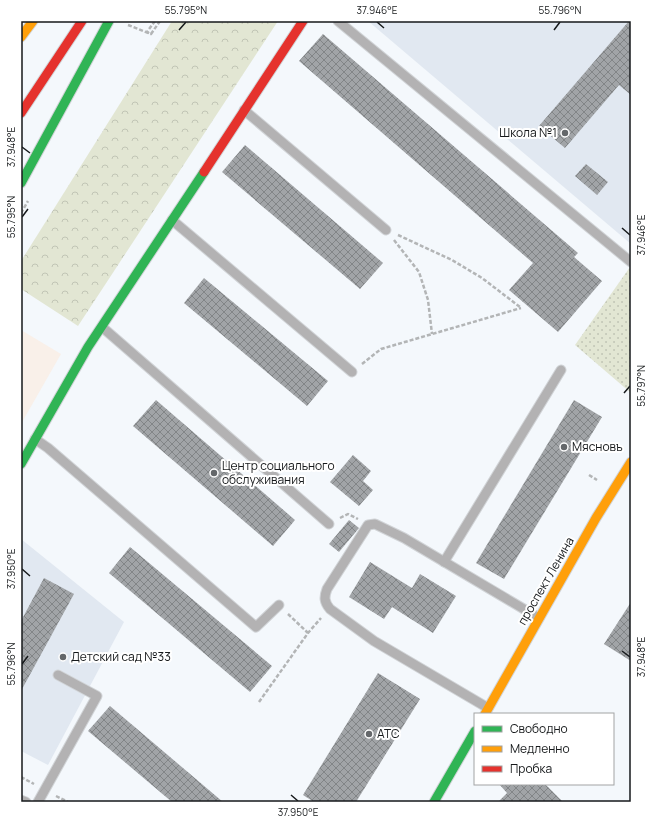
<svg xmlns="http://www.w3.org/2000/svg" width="652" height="823" viewBox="0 0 652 823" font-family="Manrope,sans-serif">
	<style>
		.commercial { fill: #f9f0e9 }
		.built { fill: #e1e8f1 }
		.forest { fill: url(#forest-crowns) }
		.park { fill: url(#park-dots) }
		.building { fill: url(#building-cross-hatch) }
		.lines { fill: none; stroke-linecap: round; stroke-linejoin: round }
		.lane-casing { stroke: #d1d4d7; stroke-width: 11 }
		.fast-casing { stroke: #d1d4d7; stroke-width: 11 }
		.slow-casing { stroke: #d1d4d7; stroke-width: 11 }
		.jam-casing { stroke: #d1d4d7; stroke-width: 11 }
		.path { stroke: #b3b5b6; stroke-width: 2.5; stroke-dasharray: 4 2; stroke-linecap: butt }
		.lane { stroke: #b3b2b3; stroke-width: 9 }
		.fast { stroke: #30b455; stroke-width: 9 }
		.slow { stroke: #ff9f0a; stroke-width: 9 }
		.jam { stroke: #e5322d; stroke-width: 9 }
		.ticks { fill: none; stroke: #16191b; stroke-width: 1.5 }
		.poi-dot { fill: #64676a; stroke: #fff; stroke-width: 1.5 }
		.labels { text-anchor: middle; stroke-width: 4; stroke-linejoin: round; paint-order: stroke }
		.poi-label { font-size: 12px; fill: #16191b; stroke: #fff; text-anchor: start }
		.street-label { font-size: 12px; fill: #16191b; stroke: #fff }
		.neatline { fill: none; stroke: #16191b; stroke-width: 1.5 }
		.ticks-label { font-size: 10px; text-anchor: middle; fill: #16191b }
	</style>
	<defs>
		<pattern id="forest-crowns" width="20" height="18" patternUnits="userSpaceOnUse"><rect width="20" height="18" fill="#e2e6d3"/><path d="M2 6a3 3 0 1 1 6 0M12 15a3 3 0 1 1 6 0" fill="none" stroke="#c1c5b5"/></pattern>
		<pattern id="park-dots" width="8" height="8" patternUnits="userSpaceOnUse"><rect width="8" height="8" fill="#e2e6d3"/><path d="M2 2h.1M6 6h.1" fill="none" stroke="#c1c5b5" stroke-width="1.8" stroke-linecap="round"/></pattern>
		<pattern id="building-cross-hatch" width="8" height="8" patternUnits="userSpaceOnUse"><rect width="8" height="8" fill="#a1a4a7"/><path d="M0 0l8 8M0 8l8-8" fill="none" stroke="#828587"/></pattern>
	</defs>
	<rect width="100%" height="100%" fill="#f4f8fc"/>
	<!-- commercial -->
	<path class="commercial" d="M21 330 61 354 21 424Z"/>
	<!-- built -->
	<g class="built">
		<path d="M368 21H631V244Z"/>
		<path d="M21 539 124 622 48 765 21 751Z"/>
	</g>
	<!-- forest -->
	<path class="forest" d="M172 21H278L78 326 21 289V261Z"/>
	<!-- park -->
	<path class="park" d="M630 267 631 268V393L575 345Z"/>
	<!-- building -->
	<g class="building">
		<path d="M629 21H631V95L619 85 565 148 539 126Z"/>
		<path d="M323 34 578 253 574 257 602 281 558 332 509 290 533 263 299 61Z"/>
		<path d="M245 145 383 263 360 289 222 172Z"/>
		<path d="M586 164 608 182 597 195 575 176Z"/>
		<path d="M204 278 328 381 307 406 184 303Z"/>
		<path d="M156 400 295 520 273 546 133 426Z"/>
		<path d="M574 400 602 417 504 579 476 563Z"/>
		<path d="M353 455 371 471 363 481 373 490 359 506 330 482Z"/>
		<path d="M349 520 359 528 339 552 329 544Z"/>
		<path d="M130 547 272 666 250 692 109 573Z"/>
		<path d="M370 562 412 588 420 574 456 596 433 633 392 607 384 619 349 597Z"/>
		<path d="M44 578 74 594 21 691V621Z"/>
		<path d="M631 602V661L604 644Z"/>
		<path d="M378 673 420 699 356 802H314L303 795Z"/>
		<path d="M110 706 223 802H172L88 731Z"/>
		<path d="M499 784H545L563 802H498L507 793Z"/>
	</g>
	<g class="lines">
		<defs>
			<g id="lane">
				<path d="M338 21 631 262"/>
				<path d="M244 110 386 230"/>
				<path d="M172 220 352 372"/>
				<path d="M102 327 329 524"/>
				<path d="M35 439 48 448 256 627 279 605"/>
				<path d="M444 562 561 370"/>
				<path d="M488 708 374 641 330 609C324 602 324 597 327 589L368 525 375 524 404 538 539 618"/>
				<path d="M21 800 26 802"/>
				<path d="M38 802 97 696 58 675"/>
			</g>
			<g id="fast">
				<path d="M21 183 109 21"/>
				<path d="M21 464 88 347 204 172"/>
				<path d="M434 802 475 731"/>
			</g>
			<g id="slow">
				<path d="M21 37 33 21"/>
				<path d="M485 714 596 518 631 462"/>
			</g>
			<g id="jam">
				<path d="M21 113 82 21"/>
				<path d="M204 172 303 21"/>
			</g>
		</defs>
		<!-- lane casing -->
		<use href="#lane" class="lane-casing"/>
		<!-- fast casing -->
		<use href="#fast" class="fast-casing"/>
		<!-- slow casing -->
		<use href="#slow" class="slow-casing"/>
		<!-- jam casing -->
		<use href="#jam" class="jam-casing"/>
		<!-- path -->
		<g class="path">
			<path d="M155 21 147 32 151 34 160 21"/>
			<path d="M128 25 151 34"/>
			<path d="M21 213 28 201"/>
			<path d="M398 235 452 260 482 278 520 307"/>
			<path d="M394 240 419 272 428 300 432 334"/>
			<path d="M362 364 381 349 521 308"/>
			<path d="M589 475 597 480"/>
			<path d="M340 518 348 514 358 519"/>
			<path d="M288 614 308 633"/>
			<path d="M259 702 308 633 321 618"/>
			<path d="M21 777 34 784"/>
			<path d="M56 796 68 802"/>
		</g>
		<!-- lane -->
		<use href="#lane" class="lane"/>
		<!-- fast -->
		<use href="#fast" class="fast"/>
		<!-- slow -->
		<use href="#slow" class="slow"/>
		<!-- jam -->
		<use href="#jam" class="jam"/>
	</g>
	<!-- ticks -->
	<path class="ticks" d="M377 22 384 28M179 30 186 22M554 30 560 22M22 147 30 153M22 217 28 209M622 228 630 235M624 393 630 386M22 569 30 576M622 651 630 657M22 664 28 656M291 795 298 801"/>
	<!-- markers -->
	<g class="poi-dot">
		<circle cx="565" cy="133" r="4"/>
		<circle cx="564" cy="447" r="4"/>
		<circle cx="214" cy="473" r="4"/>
		<circle cx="63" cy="657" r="4"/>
		<circle cx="369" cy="734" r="4"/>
	</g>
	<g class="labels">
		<!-- poi labels -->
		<g class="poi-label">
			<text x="557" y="137" text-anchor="end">Школа №1</text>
			<text x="572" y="451">Мясновъ</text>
			<text x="222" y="470">Центр социального<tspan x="222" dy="14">обслуживания</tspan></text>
			<text x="71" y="661">Детский сад №33</text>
			<text x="377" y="738">АТС</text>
		</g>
		<!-- street labels -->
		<g class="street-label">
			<text transform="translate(546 581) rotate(-60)" y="4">проспект Ленина</text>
		</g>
	</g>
	<!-- border -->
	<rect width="652" height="823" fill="none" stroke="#ffffff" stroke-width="44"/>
	<!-- legend -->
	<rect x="474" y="713" width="140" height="72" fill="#ffffff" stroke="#a2a3a4"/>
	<rect x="482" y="726" width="20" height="6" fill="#30b455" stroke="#a2a3a4"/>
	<text x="510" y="733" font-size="12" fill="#16191b">Свободно</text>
	<rect x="482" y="746" width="20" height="6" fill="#ff9f0a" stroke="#a2a3a4"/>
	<text x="510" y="753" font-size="12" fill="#16191b">Медленно</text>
	<rect x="482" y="766" width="20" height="6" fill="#e5322d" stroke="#a2a3a4"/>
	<text x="510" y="773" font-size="12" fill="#16191b">Пробка</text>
	<rect x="22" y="22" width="608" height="779" class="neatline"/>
	<g class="ticks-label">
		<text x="186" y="14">55.795°N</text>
		<text x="377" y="14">37.946°E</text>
		<text x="560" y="14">55.796°N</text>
		<text transform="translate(11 147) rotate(-90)" y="4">37.948°E</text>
		<text transform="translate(11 217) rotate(-90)" y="4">55.795°N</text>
		<text transform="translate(641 235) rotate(-90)" y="4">37.946°E</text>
		<text transform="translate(641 386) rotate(-90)" y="4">55.797°N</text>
		<text transform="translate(11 569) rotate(-90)" y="4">37.950°E</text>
		<text transform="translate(641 657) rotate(-90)" y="4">37.948°E</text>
		<text transform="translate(11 664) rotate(-90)" y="4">55.796°N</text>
		<text x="298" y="816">37.950°E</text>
	</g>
</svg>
